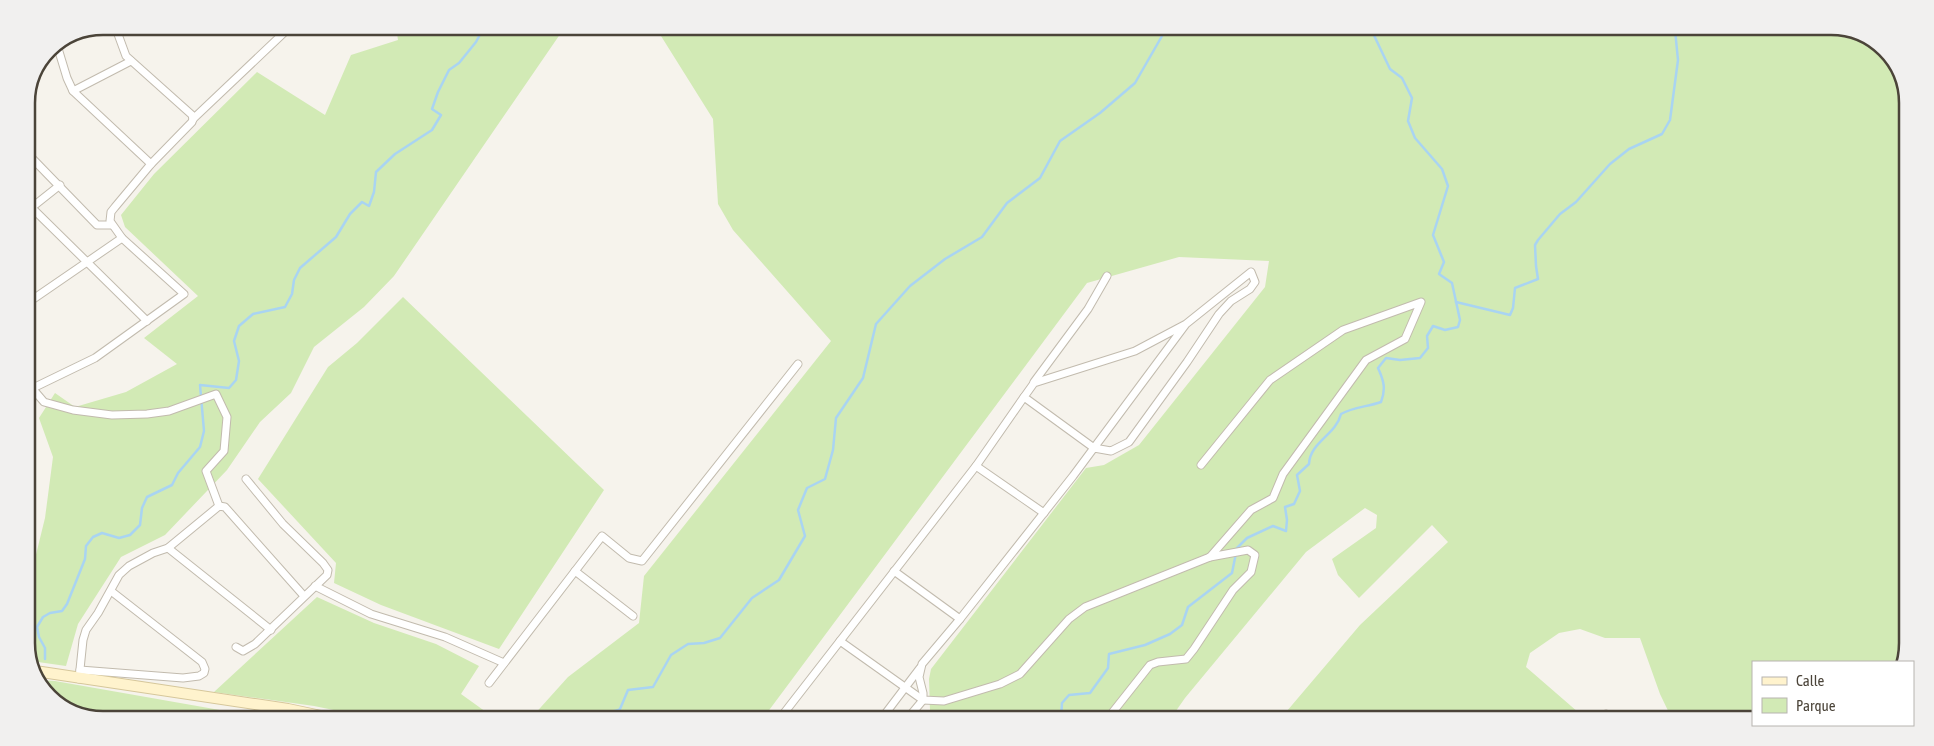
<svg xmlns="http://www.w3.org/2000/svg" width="1934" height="746" viewBox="0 0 1934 746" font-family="'Asap Condensed',sans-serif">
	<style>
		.green { fill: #d2eab5 }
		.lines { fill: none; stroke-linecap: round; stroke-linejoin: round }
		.stream { stroke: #a9d4f2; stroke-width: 2.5 }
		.minor-casing { stroke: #c2bbae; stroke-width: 9 }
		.secondary-casing { stroke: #d6c79b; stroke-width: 12 }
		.minor { stroke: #fff; stroke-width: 7 }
		.secondary { stroke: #fff3cd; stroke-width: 10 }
		.rim { fill: none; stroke: #4b4439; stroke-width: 2.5 }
	</style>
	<rect width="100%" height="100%" fill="#f6f3ec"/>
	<!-- green -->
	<g class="green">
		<path d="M396 27H565L394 276 364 307 314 347 291 393 260 422 227 470 165 535 121 557 78 624 66 666 31 661C24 643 23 597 30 579L45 518 53 457 39 418 55 393 75 407 126 392 177 364 144 338 198 296 125 227 121 215 154 174 257 72 325 115 351 55 398 40Z"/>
		<path d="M656 28 1856 30 1892 56 1908 97 1904 662H1753V720L1672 719 1660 694 1640 638H1605L1580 629 1559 633 1530 653 1526 667 1586 719 1281 718 1360 625 1448 542 1432 525 1359 598 1338 575 1332 559 1376 528 1377 515 1365 508 1306 552 1185 698 1171 718H922L930 711 929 679 931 669 1086 468 1104 465 1139 445 1265 287 1269 261 1179 257 1087 283 764 717H532L568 677 639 623 644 576 831 341 733 230 718 204 713 119Z"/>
		<path d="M403 297 604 490 499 649 381 605 334 583 336 563 258 479 328 367 357 343Z"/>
		<path d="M317 597 374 623 436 644 479 666 461 694 493 717 363 716 314 706 214 692Z"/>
		<path d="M38 680 55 681 254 716H78L42 690Z"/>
	</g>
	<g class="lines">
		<!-- stream -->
		<g class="stream">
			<path d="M1456 302 1510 315 1513 308 1515 288 1538 279 1536 266 1535 245 1538 240 1560 214 1576 202 1610 164 1629 149 1662 134 1670 120 1678 60 1675 30"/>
			<path d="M45 659V648L39 637 37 627 43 617 50 613 62 611 67 604 85 559 86 546 93 537 102 533 119 538 130 535 140 525 142 508 147 497 172 485 178 473 200 447 204 431 200 385 229 388 236 380 239 361 234 341 239 326 253 314 285 307 292 294 294 280 300 268 336 237 350 214 362 202 369 206 374 192 376 172 395 154 432 130 441 115 432 109 438 92 449 70 459 63 476 42 484 27"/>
			<path d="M593 717C600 709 611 714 620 709L628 690 653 687 671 655 688 644 704 643 720 638 752 598 779 580 805 536 798 510 807 488 825 479 833 450 836 418 863 378 876 324 910 286 945 259 982 237 1007 203 1040 178 1060 141 1100 113 1135 83 1166 29"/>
			<path d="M1061 718 1062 703 1069 695 1090 693 1108 668 1109 654 1145 645 1170 634 1182 625 1188 607 1232 573 1237 548 1247 538 1273 526 1286 531 1287 520 1285 507 1294 504 1300 491 1297 475 1309 464C1310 442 1336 435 1341 414 1353 407 1367 407 1381 402 1386 389 1384 381 1378 368L1386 358 1400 360 1420 358 1428 348 1427 336 1433 326 1445 330 1458 327 1460 320 1452 283 1439 274 1444 262 1433 235 1448 186 1442 169 1415 138 1408 121 1412 98 1402 78 1390 69 1371 29"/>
		</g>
		<defs>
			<g id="minor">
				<path d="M115 26 126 56 192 115 193 119"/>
				<path d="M57 45 67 78 73 91 151 164"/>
				<path d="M73 91 131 61"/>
				<path d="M26 152 97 225H112"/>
				<path d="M26 202 147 321"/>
				<path d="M26 212 60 185"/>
				<path d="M26 304 122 238 110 221 111 212 115 207 151 164 192 122 193 119 290 27"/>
				<path d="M26 381 44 402 73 410 112 415 147 414 169 411 216 394 227 417 224 451 206 471 219 506"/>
				<path d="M1034 382 1088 309 1107 276"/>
				<path d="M26 398 31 389 95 358 184 294 122 238"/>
				<path d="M976 466 1044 513"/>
				<path d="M168 548 271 630"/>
				<path d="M575 571 633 616"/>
				<path d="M894 571 960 619"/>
				<path d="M315 586 371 614 445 637 504 663"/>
				<path d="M840 641 923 700 944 701 1000 684 1020 674 1069 619 1085 607 1210 557 1251 510 1273 498 1283 474 1366 360 1405 339 1421 302 1343 330 1270 380 1201 465"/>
				<path d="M236 647 243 651 255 644 327 575 328 570 323 563 283 524 246 479"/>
				<path d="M80 670 183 678 199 676 204 673 205 669 202 662 111 591"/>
				<path d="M79 679 83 640 86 630 98 613 119 575 129 566 153 553 168 548 219 506 225 507 304 596"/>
				<path d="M489 683 602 536 629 558 642 561 798 364"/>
				<path d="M1606 714 1610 719"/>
				<path d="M781 717 976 466 1024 397"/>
				<path d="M882 718 920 668"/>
				<path d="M908 718 923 700V693L919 677 922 664 960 619 1073 476 1186 324 1251 272 1255 282 1250 289 1231 301 1219 314 1187 362 1129 442 1111 451 1094 448 1024 397 1034 383 1135 351 1186 324"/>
				<path d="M1108 718 1150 665 1158 662 1186 659 1194 649 1233 590 1251 572 1255 555 1248 550 1210 557"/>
			</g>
			<path id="secondary" d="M35 671 288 709 321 716"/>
		</defs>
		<!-- minor casing -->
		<use href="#minor" class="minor-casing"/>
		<!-- secondary casing -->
		<use href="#secondary" class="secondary-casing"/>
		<!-- minor -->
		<use href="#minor" class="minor"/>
		<!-- secondary -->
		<use href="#secondary" class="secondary"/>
	</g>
	<!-- crop -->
	<path d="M0 0H1934V746H0ZM103 35H1831A68 68 0 0 1 1899 103V643A68 68 0 0 1 1831 711H103A68 68 0 0 1 35 643V103A68 68 0 0 1 103 35Z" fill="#f1f0ef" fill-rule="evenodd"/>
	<path class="rim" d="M103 35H1831A68 68 0 0 1 1899 103V643A68 68 0 0 1 1831 711H103A68 68 0 0 1 35 643V103A68 68 0 0 1 103 35Z"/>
	<!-- legend -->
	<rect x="1752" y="661" width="162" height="65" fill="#ffffff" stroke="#b7b4b0"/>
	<rect x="1762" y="677" width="25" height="8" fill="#fff3cd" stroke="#b7b4b0"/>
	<text x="1796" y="686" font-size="15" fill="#4b4439">Calle</text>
	<rect x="1762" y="698" width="25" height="15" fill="#d2eab5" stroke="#b7b4b0"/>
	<text x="1796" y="711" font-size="15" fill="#4b4439">Parque</text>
</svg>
